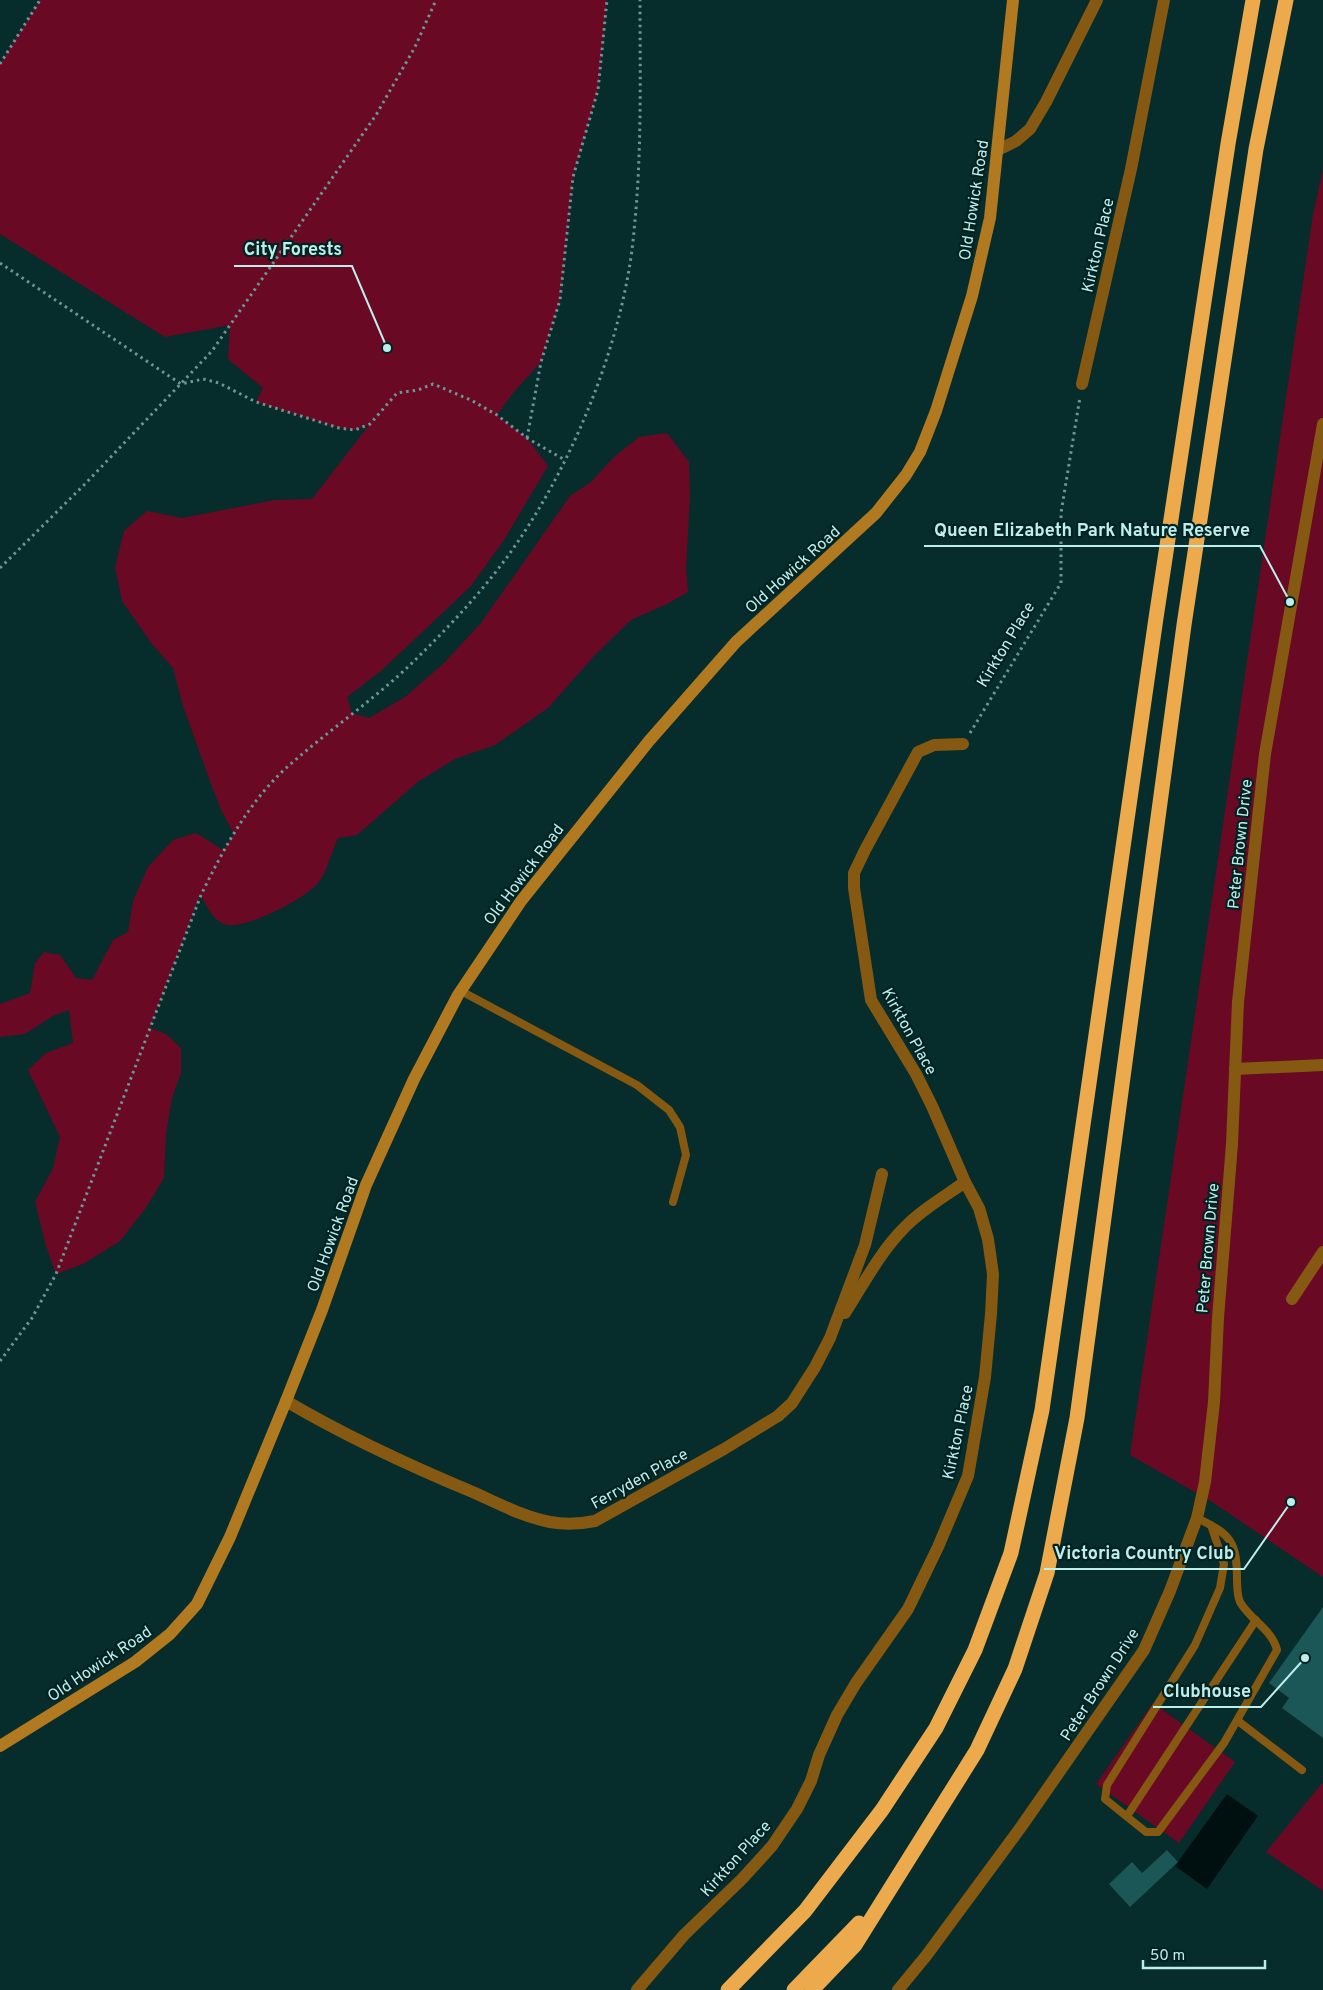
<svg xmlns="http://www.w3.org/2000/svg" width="1323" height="1990" viewBox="0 0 1323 1990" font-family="Overpass,sans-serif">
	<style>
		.green { fill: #6a0924 }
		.water { fill: #001010 }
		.building { fill: #1a5756 }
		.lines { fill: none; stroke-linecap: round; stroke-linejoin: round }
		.path { stroke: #6a9795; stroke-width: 3; stroke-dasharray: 2.5 4; stroke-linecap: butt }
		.service { stroke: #855911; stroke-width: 8 }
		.minor { stroke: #855911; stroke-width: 12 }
		.secondary { stroke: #b17920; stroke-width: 12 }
		.motorway { stroke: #ecaa4d; stroke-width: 15 }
		.labels { text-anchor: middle; stroke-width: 4.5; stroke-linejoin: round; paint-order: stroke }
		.street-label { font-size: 16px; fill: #bceeec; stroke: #002221 }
		.leader { fill: none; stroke: #bceeec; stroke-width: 2 }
		.callout-dot { fill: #bceeec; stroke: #002221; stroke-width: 2 }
		.callout-label { font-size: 18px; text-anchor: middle; font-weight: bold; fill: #bceeec; stroke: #002221; stroke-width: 4.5; stroke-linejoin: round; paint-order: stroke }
	</style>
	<rect width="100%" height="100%" fill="#062c2b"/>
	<!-- green -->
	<g class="green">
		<path d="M40 0H607L598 90 573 177 560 300 541 362 513 393 497 415 527 438 548 466 504 540 471 586 381 671 347 697 352 713 369 718 405 697 444 663 481 623 570 496 591 482 614 457 639 437 667 433 689 462 690 496 686 569 688 592 667 604 631 620 595 655 548 708 495 745 455 759 419 781 357 835 338 838C332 851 327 872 318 883 305 899 248 928 228 925 212 922 208 906 200 895L150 1028 166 1034 181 1048V1073L172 1098 166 1134 164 1178 145 1209 120 1241 83 1264 56 1274 46 1246 35 1202 53 1168 60 1137 28 1070 46 1053 73 1043 69 1010 53 1016 25 1034 0 1037V1004L30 993 35 963 44 952 60 955 76 978 92 980 113 940 128 932 133 901 148 867 173 840 196 833 223 850 234 834 222 812 211 784 183 706 173 668 152 644 122 601 115 567 124 531 147 511 182 518 275 500 312 499 369 425 355 430 339 428 256 402 263 388 228 359 230 325 165 337 0 234V64Z"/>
		<path d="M1323 170V1577L1212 1502 1130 1455 1313 214Z"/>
		<path d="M1153 1703 1235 1762 1179 1843 1096 1784Z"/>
		<path d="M1323 1782V1891L1266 1852Z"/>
	</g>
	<!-- water -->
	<path class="water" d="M1227 1794 1258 1816 1207 1889 1175 1866Z"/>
	<!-- building -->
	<g class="building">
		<path d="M1323 1607V1738L1282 1708 1289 1698 1269 1683Z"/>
		<path d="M1167 1850 1178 1862 1130 1907 1109 1884 1132 1862 1142 1873Z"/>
	</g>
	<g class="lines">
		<!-- path -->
		<g class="path">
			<path d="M0 64 40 0"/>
			<path d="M0 263 181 384 203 379 219 383 256 402 339 428 355 430 370 424 397 393 418 390 433 384 471 400 497 415 527 438 565 460"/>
			<path d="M527 438 541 362 560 300 573 177 598 90 607 0"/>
			<path d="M0 568 85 484 212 351 376 115 415 47 436 0"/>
			<path d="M970 733 1061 583V513L1080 397"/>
			<path d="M0 1361 32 1318 56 1274 201 895C223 850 248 803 285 769 325 733 371 702 410 665 449 627 487 587 517 543 576 457 625 335 634 231 642 154 640 77 640 0"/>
		</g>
		<!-- service -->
		<g class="service">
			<path d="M461 991 637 1085 669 1110 680 1127 686 1155 673 1202"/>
			<path d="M1197 1518C1231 1534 1237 1542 1237 1579 1237 1586 1237 1595 1240 1602 1250 1620 1272 1629 1277 1650L1224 1743 1158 1832H1146L1105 1799 1107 1785 1195 1645 1220 1588 1224 1564 1211 1525"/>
			<path d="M1238 1721 1302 1770"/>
			<path d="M1127 1816 1256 1620"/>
		</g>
		<!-- minor -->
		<g class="minor">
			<path d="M998 150 1016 141 1030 129 1046 102 1097 0"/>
			<path d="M1082 384 1131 169 1164 0"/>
			<path d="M1235 1069 1323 1065"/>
			<path d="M1292 1299 1323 1252"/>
			<path d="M845 1313C863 1285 880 1252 904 1228 921 1210 944 1197 965 1182"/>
			<path d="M286 1401C347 1437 410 1466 475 1493 499 1504 524 1517 550 1522 566 1525 580 1524 595 1521L724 1449 778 1416 792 1403 815 1367 830 1338 865 1245 882 1174"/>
			<path d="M637 1990 684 1935 742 1879 772 1846 797 1809 811 1781 819 1755 837 1715 856 1683 908 1609 938 1547 968 1476 985 1377 991 1314 993 1274 988 1239 979 1208 965 1182 932 1106 916 1074 871 1000 854 888V873L865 850 918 752 934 745 963 744"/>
			<path d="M898 1990 926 1956 1021 1827 1144 1650 1170 1591 1197 1518 1205 1482 1214 1402 1218 1318 1232 1144 1238 1002 1265 754 1323 424"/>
		</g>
		<!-- secondary -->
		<path class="secondary" d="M0 1746 135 1662 170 1634 197 1604 230 1537 286 1401 322 1310 366 1185 414 1079 458 995 521 901 649 741 736 642 876 513 906 475 920 452 936 411 972 296 990 218 1013 0"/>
		<!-- motorway -->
		<g class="motorway">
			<path d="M728 1990 805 1911 882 1810 936 1728 975 1650 1011 1553 1042 1410 1156 618 1228 144 1253 0"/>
			<path d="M794 1990 859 1923"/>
			<path d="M812 1990 855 1945 977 1750 1015 1669 1047 1573 1077 1418 1184 625 1256 149 1286 0"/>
		</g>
	</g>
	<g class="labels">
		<!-- street labels -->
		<g class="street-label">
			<text transform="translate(973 200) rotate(-81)" y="6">Old Howick Road</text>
			<text transform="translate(1097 245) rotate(-77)" y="6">Kirkton Place</text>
			<text transform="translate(792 569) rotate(-42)" y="6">Old Howick Road</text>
			<text transform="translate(1005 644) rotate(-59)" y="6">Kirkton Place</text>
			<text transform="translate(1239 844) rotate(-84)" y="6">Peter Brown Drive</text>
			<text transform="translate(523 874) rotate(-53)" y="6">Old Howick Road</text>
			<text transform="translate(910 1031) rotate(61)" y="6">Kirkton Place</text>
			<text transform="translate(332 1234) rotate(-70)" y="6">Old Howick Road</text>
			<text transform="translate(1207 1248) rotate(-85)" y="6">Peter Brown Drive</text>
			<text transform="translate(957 1432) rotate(-78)" y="6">Kirkton Place</text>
			<text transform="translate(639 1478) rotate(-29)" y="6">Ferryden Place</text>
			<text transform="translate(99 1663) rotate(-34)" y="6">Old Howick Road</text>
			<text transform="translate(1099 1684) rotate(-57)" y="6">Peter Brown Drive</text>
			<text transform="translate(735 1858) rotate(-48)" y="6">Kirkton Place</text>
		</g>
	</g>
	<!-- callouts -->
	<path class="leader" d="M387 348L352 266H234M1290 602L1260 546H924M1291 1502L1244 1569H1044M1305 1658L1261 1707H1153"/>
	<g class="callout-dot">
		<circle cx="387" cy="348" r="5"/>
		<circle cx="1290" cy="602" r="5"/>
		<circle cx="1291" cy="1502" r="5"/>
		<circle cx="1305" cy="1658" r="5"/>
	</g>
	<g class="callout-label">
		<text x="293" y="255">City Forests</text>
		<text x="1092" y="536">Queen Elizabeth Park Nature Reserve</text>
		<text x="1144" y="1559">Victoria Country Club</text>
		<text x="1207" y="1697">Clubhouse</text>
	</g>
	<!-- scale -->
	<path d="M1143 1960v8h122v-8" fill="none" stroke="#bceeec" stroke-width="2.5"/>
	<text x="1150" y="1960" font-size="15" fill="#bceeec" stroke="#002221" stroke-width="4" paint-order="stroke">50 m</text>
</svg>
